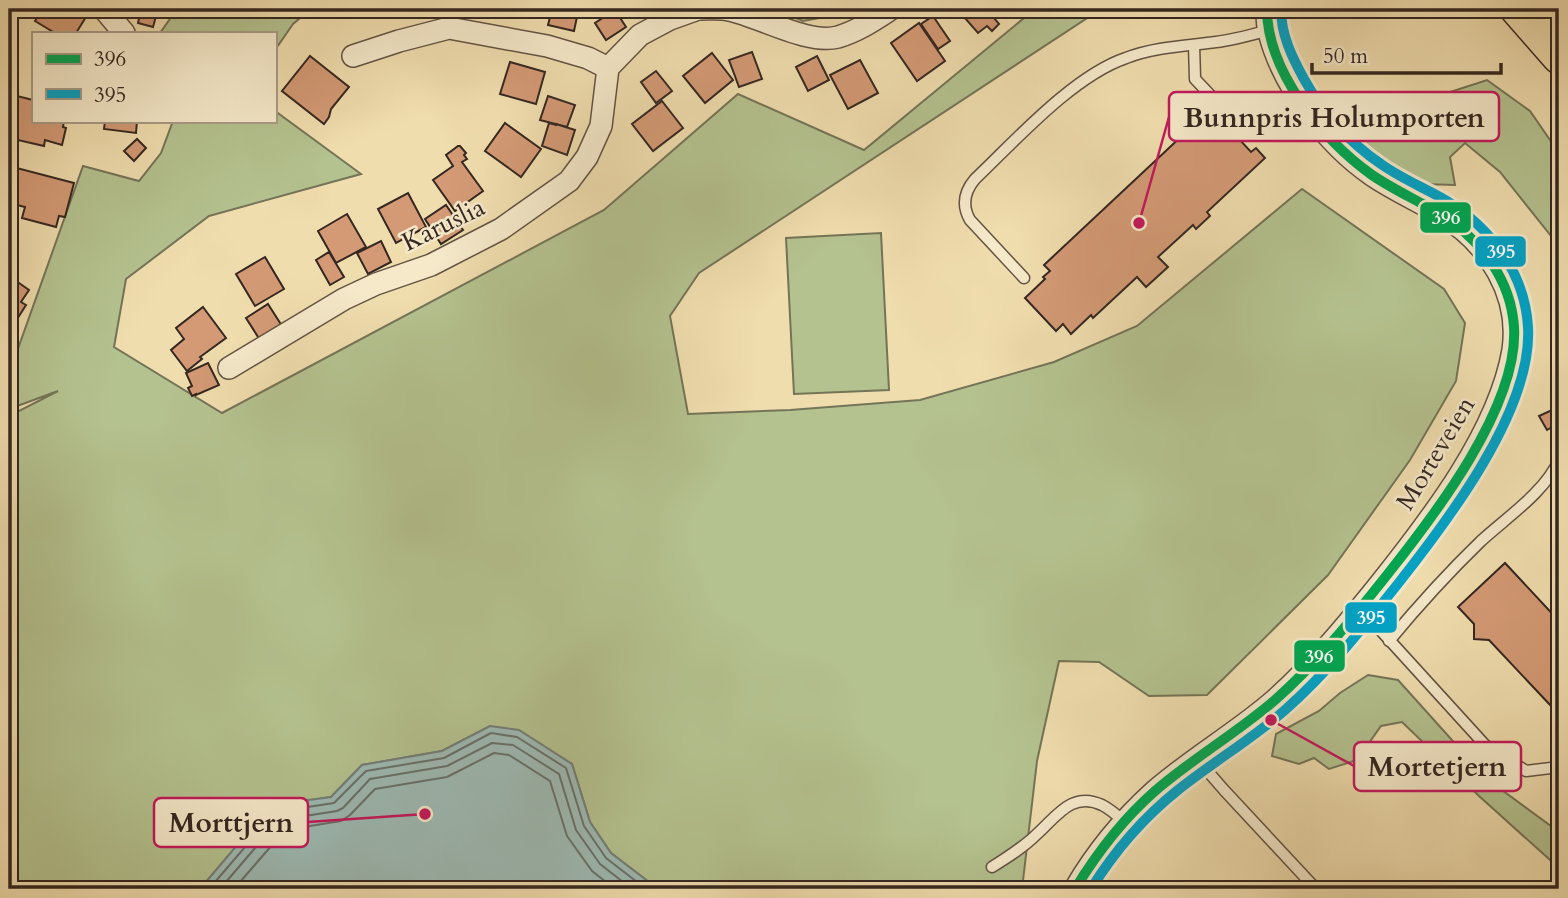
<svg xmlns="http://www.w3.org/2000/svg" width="1568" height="898" viewBox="0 0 1568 898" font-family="Cardo,serif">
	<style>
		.green { fill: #b4c28f; stroke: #747458; stroke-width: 2 }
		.water { fill: #9dbab4; stroke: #737f79; stroke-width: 2 }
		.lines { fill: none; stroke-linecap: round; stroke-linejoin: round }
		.shore { stroke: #68706a; stroke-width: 2 }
		.building { fill: #d39a75; stroke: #342721; stroke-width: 2 }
		.service-casing { stroke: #635444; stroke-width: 13 }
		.minor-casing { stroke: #635444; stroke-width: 24 }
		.primary-casing { stroke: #342721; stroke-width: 36 }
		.service { stroke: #f5e9ca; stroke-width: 10 }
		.minor { stroke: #f5e9ca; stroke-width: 21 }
		.primary { stroke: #f0ddae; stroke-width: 33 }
		.bus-1-casing { stroke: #f5e9ca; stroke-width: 16 }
		.bus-2-casing { stroke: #f5e9ca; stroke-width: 16 }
		.bus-1 { stroke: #00a651; stroke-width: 10 }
		.bus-2 { stroke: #03a2c5; stroke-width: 10 }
		.labels { text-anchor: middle; stroke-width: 5; stroke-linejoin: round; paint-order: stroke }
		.street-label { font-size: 26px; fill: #342721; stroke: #f5e9ca }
		.leader { fill: none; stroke: #c2185b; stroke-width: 2.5 }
		.callout-dot { fill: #c2185b; stroke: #f5e9ca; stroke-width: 2.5 }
		.callout { fill: #f5e9ca; stroke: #c2185b; stroke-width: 2.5 }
		.callout-label { font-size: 28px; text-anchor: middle; font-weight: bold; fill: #342721 }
		.line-badge { stroke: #f5e9ca; stroke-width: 2.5 }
		.badge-label { font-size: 19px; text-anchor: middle; font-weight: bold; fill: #fff }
	</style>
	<rect width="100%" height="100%" fill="#f0ddae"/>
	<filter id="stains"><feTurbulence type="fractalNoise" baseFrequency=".00286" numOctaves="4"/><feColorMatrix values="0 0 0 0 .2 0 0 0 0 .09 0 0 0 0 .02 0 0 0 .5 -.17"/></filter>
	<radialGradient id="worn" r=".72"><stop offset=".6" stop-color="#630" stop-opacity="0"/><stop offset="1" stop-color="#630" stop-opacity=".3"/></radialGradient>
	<!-- green -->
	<g class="green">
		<path d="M177 9H233L235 10 237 9H311L293 24 275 50V33H160Z"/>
		<path d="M773 9H862L858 11 803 21Z"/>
		<path d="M1035 9H1101L699 273 670 316 688 414 790 410 920 400 1054 362 1137 326 1302 189 1444 289 1465 323 1456 381 1410 460 1328 575 1207 695 1149 696 1099 662 1059 661 1037 761 1022 889H658L611 853 590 822 572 764 490 726 442 751 362 765 331 797 271 806 200 889H9V416L58 391 9 409V374L83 166 139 181 161 153 173 121H275V111L361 174 209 216 126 279 114 347 222 413 604 210 738 94 864 150Z"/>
		<path d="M1487 80 1530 111 1559 153V246L1500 172 1465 143 1450 157 1455 185 1421 184 1358 141 1382 125 1444 94Z"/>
		<path d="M881 233 889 390 794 394 786 238Z"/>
		<path d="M1368 675 1398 680 1487 779 1559 832V868L1479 796 1402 722 1381 726 1357 760 1329 769 1314 758 1299 764 1272 756 1276 734 1319 711 1340 693Z"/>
	</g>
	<!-- water -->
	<path class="water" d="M490 726 519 730 572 764 590 822 611 853 658 889H200L271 805 331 797 362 765 442 751Z"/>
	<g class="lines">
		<!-- shore -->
		<g class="shore">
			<path d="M209 889 275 812 334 803 366 771 444 758 491 733 517 737 566 768 584 826 606 858 646 889"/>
			<path d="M220 889 279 820 337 811 343 808 370 779 447 766 492 743 513 745 559 774 576 830 600 864 632 889"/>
			<path d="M234 889 285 830 341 821 350 815 375 789 447 777 494 753 509 755 550 781 567 836 592 871 615 889"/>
		</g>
	</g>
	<!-- building -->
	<g class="building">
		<path d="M43 9H74L86 17 76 33H55L35 21Z"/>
		<path d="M141 9H158L153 27 138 23Z"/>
		<path d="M552 9H565L578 12 574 31 548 25Z"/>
		<path d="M957 9H1002L1004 11 995 19 999 24 992 31 987 26 978 33Z"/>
		<path d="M615 10 626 27 606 40 595 23Z"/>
		<path d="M933 16 950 41 938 49 921 24Z"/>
		<path d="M919 23 945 61 917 81 891 43Z"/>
		<path d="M752 52 762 79 739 87 729 60Z"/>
		<path d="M712 53 733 80 705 103 683 76Z"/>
		<path d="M310 56 349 87 331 109 329 117 324 124 282 91Z"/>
		<path d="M817 56 829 80 808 91 796 67Z"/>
		<path d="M860 60 878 93 848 109 830 75Z"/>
		<path d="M510 62 545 72 536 104 500 94Z"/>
		<path d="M656 71 672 91 656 103 641 82Z"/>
		<path d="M17 96 33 100V121H64L63 127 66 128 62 145 45 140 44 146 9 138V101L15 103Z"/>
		<path d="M548 96 575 105 567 127 540 120Z"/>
		<path d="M662 101 683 128 653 151 632 124Z"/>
		<path d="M1218 108 1228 119 1224 123 1251 152 1256 148 1265 158 1207 212 1210 216 1196 229 1193 225 1158 257 1168 267 1146 287 1137 277 1093 318 1091 315 1071 334 1063 324 1056 331 1025 298 1045 279 1043 277 1050 271 1044 265 1185 133 1190 139 1208 122 1206 119Z"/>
		<path d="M105 121H137L136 133 104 129Z"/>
		<path d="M505 123 541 149 521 177 485 151Z"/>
		<path d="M549 123 556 125V124L575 130 567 155 542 146Z"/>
		<path d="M137 139 146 148 134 161 124 151Z"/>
		<path d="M458 146H460L466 153 464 155 467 159 462 162 483 191 455 211 433 180 453 166 446 155Z"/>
		<path d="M9 166 74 183 65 217 59 216 56 227 22 218 25 207 9 203Z"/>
		<path d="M408 193 426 227 396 243 378 209Z"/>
		<path d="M446 205 463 230 441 244 425 219Z"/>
		<path d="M347 214 366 247 336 263 318 231Z"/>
		<path d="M381 241 391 262 368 274 357 253Z"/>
		<path d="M329 252 344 277 330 285 316 260Z"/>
		<path d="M265 257 284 289 255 306 236 274Z"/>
		<path d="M9 276 29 290 21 302 26 305 14 324 9 321Z"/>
		<path d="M268 304 282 326 260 340 246 318Z"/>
		<path d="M203 307 226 338 200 357 202 359 187 371 171 350 184 339 176 328Z"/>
		<path d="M208 363 219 385 196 395V394L192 396 188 388 192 386 186 373Z"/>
		<path d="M1552 410 1559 423 1547 430 1539 416Z"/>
		<path d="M1505 563 1559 621V701L1552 707 1489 640 1474 639V624L1458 607Z"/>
	</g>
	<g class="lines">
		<defs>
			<g id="service">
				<path d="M1194 45 1195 79 1246 133"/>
				<path d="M1024 278 970 220C962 206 964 192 975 179 1015 141 1073 76 1126 58 1155 47 1185 46 1216 42 1234 40 1251 35 1269 30"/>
				<path d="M1359 609 1373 622 1485 745 1526 771 1559 767"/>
				<path d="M1389 641C1418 606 1448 573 1481 541 1506 518 1545 492 1559 460"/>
				<path d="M1197 759 1224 790 1316 889"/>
				<path d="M992 867C1008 857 1024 847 1037 834 1057 816 1072 791 1102 805 1110 809 1118 816 1125 822"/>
			</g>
			<g id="minor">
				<path d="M104 9 124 33"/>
				<path d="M701 9C710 9 720 8 729 10 759 16 808 45 838 37 858 31 874 20 891 9"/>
				<path d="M353 56 399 41 449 28 547 46 588 58 608 68"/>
				<path d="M229 368 344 299 376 284 431 265 501 229 569 181 587 157 601 126 608 68 640 35 670 19 698 9"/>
				<path d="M1075 889C1096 853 1124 819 1155 791 1193 758 1237 733 1275 700 1314 665 1347 625 1380 584 1431 520 1499 432 1513 350 1521 295 1489 243 1442 215 1419 201 1394 190 1372 175 1327 144 1282 85 1269 32 1267 24 1267 16 1267 9"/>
			</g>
			<g id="primary">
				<path d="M1517 9 1559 57"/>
				<path d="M1549 9 1559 21"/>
			</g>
		</defs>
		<!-- service casing -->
		<use href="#service" class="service-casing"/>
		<!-- minor casing -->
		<use href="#minor" class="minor-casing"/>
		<!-- primary casing -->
		<use href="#primary" class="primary-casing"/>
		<!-- service -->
		<use href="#service" class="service"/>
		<!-- minor -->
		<use href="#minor" class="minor"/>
		<!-- primary -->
		<use href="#primary" class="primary"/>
		<defs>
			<path id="bus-1" d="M1075 889C1097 853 1123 819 1155 791 1193 758 1237 733 1275 700 1317 663 1352 619 1387 575 1434 516 1519 406 1514 327 1511 280 1481 240 1442 215 1419 201 1394 190 1372 175 1323 140 1267 71 1267 9"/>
			<path id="bus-2" d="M1091 889C1114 852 1144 817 1178 790 1213 762 1252 739 1285 710 1327 673 1362 629 1397 585 1446 523 1533 410 1528 327 1525 274 1492 229 1447 201 1425 188 1402 179 1381 164 1350 143 1323 113 1304 79 1292 57 1281 35 1281 9"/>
		</defs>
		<!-- bus-1 casing -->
		<use href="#bus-1" class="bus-1-casing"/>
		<!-- bus-2 casing -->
		<use href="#bus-2" class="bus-2-casing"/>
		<!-- bus-1 -->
		<use href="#bus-1" class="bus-1"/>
		<!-- bus-2 -->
		<use href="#bus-2" class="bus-2"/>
	</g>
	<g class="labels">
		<!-- street labels -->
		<g class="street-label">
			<text transform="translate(443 224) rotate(-26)" y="9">Karuslia</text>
			<text transform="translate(1435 453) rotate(-59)" y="9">Morteveien</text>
		</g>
	</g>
	<!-- callouts -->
	<path class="leader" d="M1139 223L1169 117M1271 720L1354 766M425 814L308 822"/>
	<g class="callout-dot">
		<circle cx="1139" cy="223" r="7"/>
		<circle cx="1271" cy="720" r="7"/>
		<circle cx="425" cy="814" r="7"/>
	</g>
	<g class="callout">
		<rect x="1169" y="92" width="330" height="49" rx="7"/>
		<rect x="1354" y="742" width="167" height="49" rx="7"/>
		<rect x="154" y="798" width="154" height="49" rx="7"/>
	</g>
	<g class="callout-label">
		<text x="1334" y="127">Bunnpris Holumporten</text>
		<text x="1437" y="776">Mortetjern</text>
		<text x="231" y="832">Morttjern</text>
	</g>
	<g class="line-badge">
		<rect x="1419" y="201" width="53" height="33" rx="7" fill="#00a651"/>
		<rect x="1474" y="235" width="53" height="33" rx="7" fill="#03a2c5"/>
		<rect x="1344" y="601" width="54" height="33" rx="7" fill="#03a2c5"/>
		<rect x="1293" y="639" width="53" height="34" rx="7" fill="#00a651"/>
	</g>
	<g class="badge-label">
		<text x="1446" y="224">396</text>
		<text x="1501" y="258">395</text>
		<text x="1371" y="624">395</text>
		<text x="1319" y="663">396</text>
	</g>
	<!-- margin -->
	<rect width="1568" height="898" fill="none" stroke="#f0ddae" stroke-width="35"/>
	<rect x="10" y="10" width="1547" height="877" fill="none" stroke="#342721" stroke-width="3.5"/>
	<rect x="18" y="18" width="1533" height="863" fill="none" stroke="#342721" stroke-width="2"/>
	<!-- legend -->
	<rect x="32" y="32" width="245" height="91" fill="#f5e9ca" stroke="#a89b86" stroke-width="2"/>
	<rect x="46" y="54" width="35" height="10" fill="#00a651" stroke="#a89b86" stroke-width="2"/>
	<text x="94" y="66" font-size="21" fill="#342721">396</text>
	<rect x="46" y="89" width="35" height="10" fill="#03a2c5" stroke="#a89b86" stroke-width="2"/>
	<text x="94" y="102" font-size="21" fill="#342721">395</text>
	<!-- scale -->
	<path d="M1312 63v10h189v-10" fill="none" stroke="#342721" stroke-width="3.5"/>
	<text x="1323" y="63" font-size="21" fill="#342721" stroke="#f5e9ca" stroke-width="5" paint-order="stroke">50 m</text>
	<rect width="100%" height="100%" filter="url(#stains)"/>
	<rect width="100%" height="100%" fill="url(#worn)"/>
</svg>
